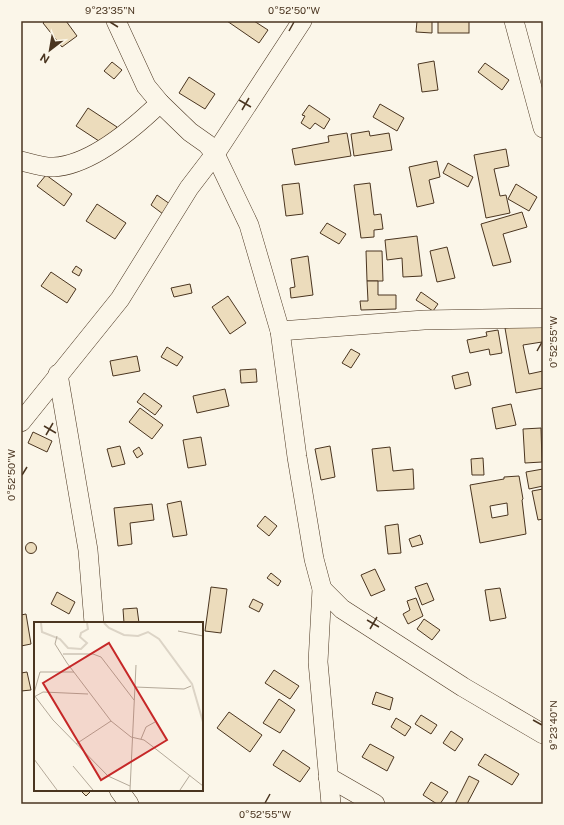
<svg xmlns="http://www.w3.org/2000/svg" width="564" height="825" viewBox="0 0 564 825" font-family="'Public Sans',sans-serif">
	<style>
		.building { fill: #ecdcbc; stroke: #4a3520; fill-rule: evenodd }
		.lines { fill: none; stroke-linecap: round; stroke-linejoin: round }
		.minor-casing { stroke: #4a3520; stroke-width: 20 }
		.minor { stroke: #fbf6e9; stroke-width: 19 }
		.ticks { fill: none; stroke: #4a3520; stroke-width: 1.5 }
		.inset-river { fill: none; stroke: #dcd4c6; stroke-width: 2 }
		.inset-road { fill: none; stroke: #b4a999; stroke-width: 1 }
		.view { fill: #c62828; fill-opacity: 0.15; stroke: #c62828; stroke-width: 2 }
		.inset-edge { fill: none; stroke: #4a3520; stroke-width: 2 }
		.neatline { fill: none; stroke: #4a3520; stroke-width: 1.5 }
		.ticks-label { font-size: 10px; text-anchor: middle; fill: #4a3520 }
	</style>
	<rect width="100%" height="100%" fill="#fbf6e9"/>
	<!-- building -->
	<g class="building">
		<path d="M45 21H66L77 36 62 47 43 23Z"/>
		<path d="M227 21H254L268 30 259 43Z"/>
		<path d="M417 21H432V33L416 32Z"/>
		<rect x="438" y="21" width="31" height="12"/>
		<path d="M434 61 438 90 422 92 418 64Z"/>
		<path d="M112 62 122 70 114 79 104 71Z"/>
		<path d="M485 63 509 80 502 90 478 72Z"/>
		<path d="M189 77 215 94 205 109 179 93Z"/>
		<path d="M380 104 404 118 397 131 373 117Z"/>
		<path d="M309 105 330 119 324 129 315 123 310 129 301 123 305 116 302 115Z"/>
		<path d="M88 108 117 127 105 145 76 126Z"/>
		<path d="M369 131 370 136 389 133 392 150 354 156 351 134Z"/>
		<path d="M347 133 351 156 295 165 292 149 329 142 328 136Z"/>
		<path d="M506 149 509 166 494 169 500 196 506 195 510 213 486 218 474 155Z"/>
		<path d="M437 161 440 177 429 180 434 203 417 207 409 167Z"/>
		<path d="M448 163 473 177 468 187 443 173Z"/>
		<path d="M46 175 72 194 64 206 37 186Z"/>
		<path d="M299 183 303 214 286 216 282 185Z"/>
		<path d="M370 183 374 215 381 214 383 229 374 230V237L361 238 354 185Z"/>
		<path d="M516 184 537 197 529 211 508 199Z"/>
		<path d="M157 195 170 204 163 214 151 205Z"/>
		<path d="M97 204 126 223 115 239 86 221Z"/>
		<path d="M522 212 527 227 503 234 511 262 493 266 481 224Z"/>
		<path d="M327 223 346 234 339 244 320 233Z"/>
		<path d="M417 236 422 276 403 277 402 258 387 260 385 240Z"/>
		<path d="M447 247 455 278 437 282 430 251Z"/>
		<path d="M366 251H382L383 281H367Z"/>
		<path d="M308 256 313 295 291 298 290 288 295 287 291 259Z"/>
		<path d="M76 266 82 270 79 276 72 272Z"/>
		<path d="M51 272 76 289 67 303 41 286Z"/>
		<path d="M367 281H378V295H396V309L361 310 360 301H368Z"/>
		<path d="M190 284 192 293 174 297 171 288Z"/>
		<path d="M421 292 438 304 433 311 416 300Z"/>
		<path d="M228 296 246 323 230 334 212 307Z"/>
		<path d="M543 322V346L542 342 523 345 529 374 543 371V388L516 393 505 328Z"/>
		<path d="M498 330 502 353 490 355 489 349 470 353 467 340 487 336 486 332Z"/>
		<path d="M167 347 183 357 177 366 161 357Z"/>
		<path d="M351 349 360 354 351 368 342 363Z"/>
		<path d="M137 356 140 371 113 376 110 361Z"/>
		<path d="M256 369 257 382 241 383 240 370Z"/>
		<path d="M468 372 471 385 455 389 452 376Z"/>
		<path d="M225 389 229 406 197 413 193 396Z"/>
		<path d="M144 393 162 406 155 415 137 402Z"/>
		<path d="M511 404 516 425 496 429 492 408Z"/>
		<path d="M140 408 163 425 152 439 129 422Z"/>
		<path d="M541 428 542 462 525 463 523 429Z"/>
		<path d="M33 432 52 441 47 452 28 443Z"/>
		<path d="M201 437 206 465 188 468 183 440Z"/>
		<path d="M120 446 125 464 112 467 107 449Z"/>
		<path d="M330 446 335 477 321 480 315 449Z"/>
		<path d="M139 447 143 454 137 458 133 451Z"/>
		<path d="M390 447 393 471 413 469 414 489 377 491 372 449Z"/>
		<path d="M483 458 484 475H472L471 459Z"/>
		<path d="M543 469V486L529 489 526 472Z"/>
		<path d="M519 476 523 499 522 500 526 534 480 543 470 485 504 479V477ZM507 503 508 515 492 518 490 506Z"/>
		<path d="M543 489V519L538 520 532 491Z"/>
		<path d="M181 501 187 535 173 537 167 504Z"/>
		<path d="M152 504 154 520 130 523 132 544 118 546 114 508Z"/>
		<path d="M265 516 277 526 269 536 257 526Z"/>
		<path d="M398 524 401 553 388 554 385 526Z"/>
		<path d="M420 535 423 544 412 547 409 539Z"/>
		<circle cx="31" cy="548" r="5.5"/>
		<path d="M375 569 385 590 371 596 361 575Z"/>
		<path d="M271 573 281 581 278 586 267 578Z"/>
		<path d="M427 583 434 600 422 605 415 587Z"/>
		<path d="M211 587 227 589 221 633 205 631Z"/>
		<path d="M500 588 506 618 490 621 485 590Z"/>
		<path d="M57 592 75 602 69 614 51 604Z"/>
		<path d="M416 598 423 616 408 624 403 614 410 610 407 601Z"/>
		<path d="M253 599 263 604 259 612 249 607Z"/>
		<path d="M137 608 139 623H124L123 609Z"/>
		<path d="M26 614 31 644 21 646V615Z"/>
		<path d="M424 619 440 630 432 640 417 629Z"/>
		<path d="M274 670 299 686 290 699 265 683Z"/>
		<path d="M27 672 31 690 21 691V673Z"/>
		<path d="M376 692 393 698 390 710 372 704Z"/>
		<path d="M279 699 295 710 280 733 263 723Z"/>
		<path d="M229 712 262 735 250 752 217 728Z"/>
		<path d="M421 715 437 725 431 734 415 724Z"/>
		<path d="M396 718 411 727 405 736 391 727Z"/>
		<path d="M451 731 463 739 455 751 443 743Z"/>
		<path d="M370 744 394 757 387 771 362 757Z"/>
		<path d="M283 750 310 768 300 782 273 765Z"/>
		<path d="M485 754 519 774 512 785 478 765Z"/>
		<path d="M469 776 479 781 467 804H455Z"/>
		<path d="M431 782 448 792 440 804H437L423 795Z"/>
		<path d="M80 790H92L86 796Z"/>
	</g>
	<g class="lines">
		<defs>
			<g id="minor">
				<path d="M116 21 146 86 160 103 190 132 207 144 215 154 249 225 280 331 297 457 314 559 322 589 318 662 331 804"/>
				<path d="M514 21 543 128"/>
				<path d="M21 161C30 163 45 168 54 167 91 165 134 128 160 103"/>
				<path d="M280 331 424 320 543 318"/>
				<path d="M58 374 88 550 94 623"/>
				<path d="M21 422 120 299 189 188 215 154 302 21"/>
				<path d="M322 589 342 609 463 687 543 734"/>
				<path d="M328 777 375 804"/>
				<path d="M119 790 129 804"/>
			</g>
		</defs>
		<!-- minor casing -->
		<use href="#minor" class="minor-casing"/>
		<!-- minor -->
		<use href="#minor" class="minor"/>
	</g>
	<!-- ticks -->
	<path class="ticks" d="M110 22 118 27M289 31 294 22M239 100 251 107M242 110 249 98M537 351 542 342M44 426 56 433M46 435 53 423M22 475 27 467M367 620 379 627M370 629 377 617M533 720 542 725M265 803 270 794"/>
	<!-- overview -->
	<g transform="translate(34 622)">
		<rect width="169" height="169" fill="#fbf6e9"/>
		<path class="inset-river" d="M7 1 8 10 26 17 34 26 47 27 53 21 46 15 47 11 54 7 53 1M70 1 75 6 90 13 104 14 114 10 125 17 158 62 169 100"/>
		<path class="inset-road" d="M144 9 169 14M23 14 21 22 33 41 77 99 97 115 110 118 118 124 169 164M29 32H59L67 35 100 78M101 65 150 67 157 64M0 71 6 50H40M0 73 19 98 74 154 96 164M0 75 9 70 54 72M107 117 112 105 121 100M42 122 77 99M0 137 23 168M39 144 59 168M96 168 102 43M146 168 156 153"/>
		<path class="view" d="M75 21 133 118 67 158 9 61Z"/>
		<rect width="169" height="169" class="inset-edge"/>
	</g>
	<!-- border -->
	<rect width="564" height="825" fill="none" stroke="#fbf6e9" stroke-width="44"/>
	<!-- north arrow -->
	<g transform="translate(50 50) rotate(211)" stroke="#fbf6e9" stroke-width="3" paint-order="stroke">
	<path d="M0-3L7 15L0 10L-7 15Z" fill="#4a3520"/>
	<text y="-6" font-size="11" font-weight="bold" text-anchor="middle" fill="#4a3520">N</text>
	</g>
	<rect x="22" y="22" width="520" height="781" class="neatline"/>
	<g class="ticks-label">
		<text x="110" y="14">9°23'35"N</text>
		<text x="294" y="14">0°52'50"W</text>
		<text transform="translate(553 342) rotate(-90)" y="4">0°52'55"W</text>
		<text transform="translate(11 475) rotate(-90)" y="4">0°52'50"W</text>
		<text transform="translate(553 725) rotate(-90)" y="4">9°23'40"N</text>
		<text x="265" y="818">0°52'55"W</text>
	</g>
</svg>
